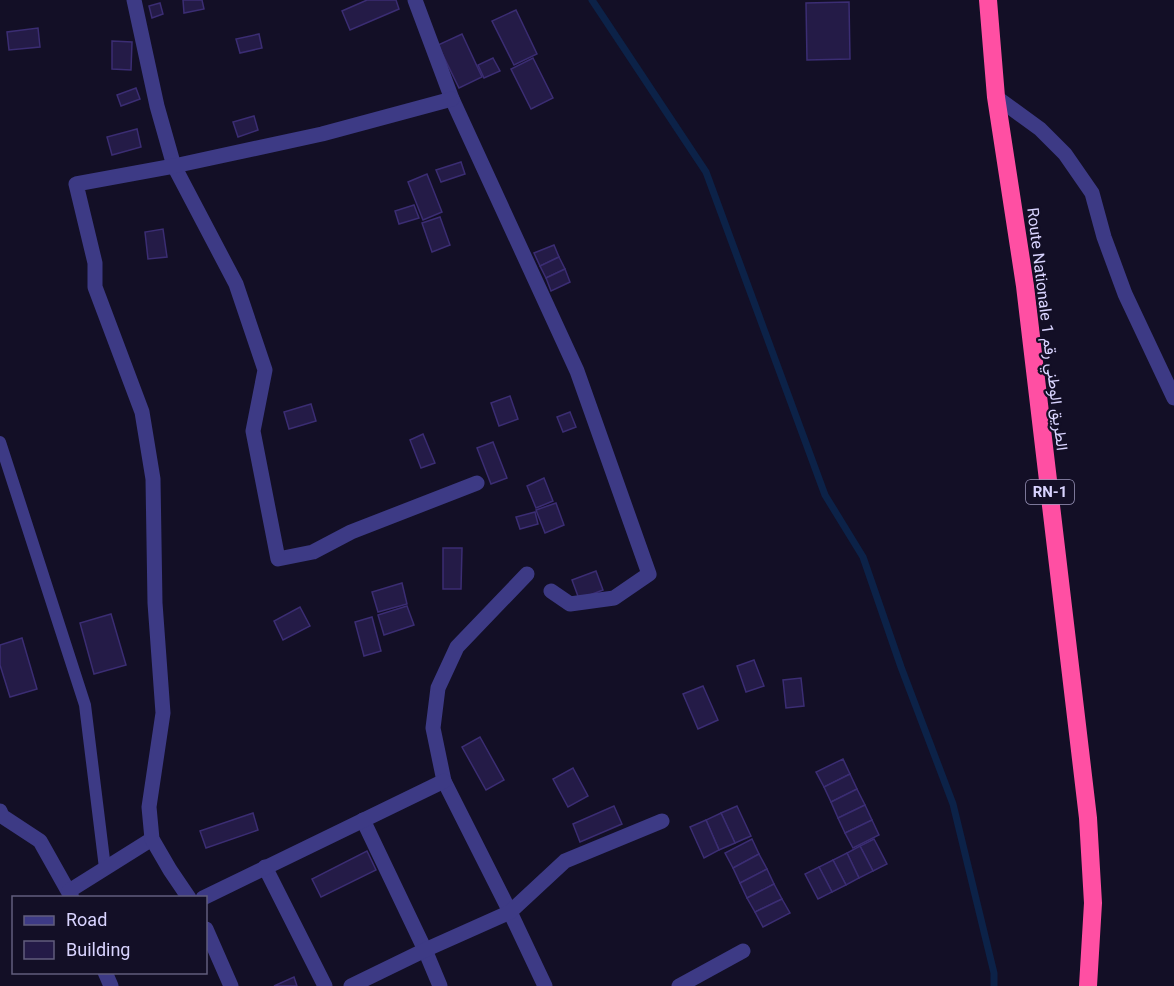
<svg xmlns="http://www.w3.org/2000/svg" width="1174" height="986" viewBox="0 0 1174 986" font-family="Roboto,Vazirmatn,sans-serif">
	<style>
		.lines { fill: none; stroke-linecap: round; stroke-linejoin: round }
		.stream { stroke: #0c2248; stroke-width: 7 }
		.building { fill: #241b47; stroke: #3b2d73; stroke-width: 1.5 }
		.lane { stroke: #3d3a85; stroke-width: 12 }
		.street { stroke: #3d3a85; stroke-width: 15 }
		.highway { stroke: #ff4fa3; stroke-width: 18 }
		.labels { text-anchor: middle; stroke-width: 4.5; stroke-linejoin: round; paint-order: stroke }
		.shield { fill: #130f26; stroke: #9e99be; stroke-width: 1.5 }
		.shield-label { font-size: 15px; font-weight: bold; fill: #d9d4ff }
		.street-label { font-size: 16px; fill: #d9d4ff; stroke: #130f26 }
	</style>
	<rect width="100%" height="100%" fill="#130f26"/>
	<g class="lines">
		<!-- stream -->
		<path class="stream" d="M592 0 706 172 825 495 863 557 901 667 953 804 994 973V986"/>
	</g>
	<!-- building -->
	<g class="building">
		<path d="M183 0H202L204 9 184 13Z"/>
		<path d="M367 0H396L399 9 350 30 342 11Z"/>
		<path d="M849 2 850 59 807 60 806 3Z"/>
		<path d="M160 3 163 14 152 18 149 6Z"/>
		<path d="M516 10 537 54 514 65 492 21Z"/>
		<path d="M38 28 40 47 9 50 7 32Z"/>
		<path d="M259 34 262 48 240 53 236 39Z"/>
		<path d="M462 34 482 77 459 88 438 45Z"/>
		<path d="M112 41 132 42 131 70 112 69Z"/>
		<path d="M493 58 500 71 484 78 478 65Z"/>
		<path d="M533 58 553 98 531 109 511 69Z"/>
		<path d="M136 88 140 99 121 106 117 95Z"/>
		<path d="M254 116 258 130 238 137 233 122Z"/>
		<path d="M137 129 141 147 112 155 107 137Z"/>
		<path d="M461 162 465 174 441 182 436 170Z"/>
		<path d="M427 174 442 212 423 220 408 182Z"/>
		<path d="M414 205 419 218 399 224 395 211Z"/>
		<path d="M440 217 450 245 432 252 422 223Z"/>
		<path d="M163 229 167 257 148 259 145 232Z"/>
		<path d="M554 245 559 257 540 266 534 253Z"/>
		<path d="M559 257 565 269 546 278 540 266Z"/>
		<path d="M565 269 570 282 551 291 546 278Z"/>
		<path d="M510 396 518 419 499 426 491 403Z"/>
		<path d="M311 404 316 421 289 429 284 412Z"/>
		<path d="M570 412 576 427 563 432 557 417Z"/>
		<path d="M423 434 435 463 421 468 410 440Z"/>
		<path d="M493 442 507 478 491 484 477 448Z"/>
		<path d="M544 478 553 501 536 508 527 486Z"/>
		<path d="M556 503 564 525 545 533 536 510Z"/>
		<path d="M535 512 538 524 520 529 516 517Z"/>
		<path d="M443 548H462L461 589H443Z"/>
		<path d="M596 571 603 590 579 599 572 580Z"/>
		<path d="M402 583 407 604 378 612 372 592Z"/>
		<path d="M407 606 414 625 384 635 378 615Z"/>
		<path d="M300 607 310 626 283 640 274 621Z"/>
		<path d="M111 614 126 665 94 674 80 623Z"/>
		<path d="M372 617 381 651 364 656 355 622Z"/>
		<path d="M22 638 37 689 10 697 0 665V645Z"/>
		<path d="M754 660 764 686 746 692 737 666Z"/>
		<path d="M801 678 804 706 786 708 783 680Z"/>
		<path d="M703 686 718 720 698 729 683 694Z"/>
		<path d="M480 737 504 780 486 790 462 747Z"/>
		<path d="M843 759 850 774 824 787 816 772Z"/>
		<path d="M573 768 588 796 568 807 553 779Z"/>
		<path d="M850 774 857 789 831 802 824 787Z"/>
		<path d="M857 789 865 805 838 818 831 802Z"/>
		<path d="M865 805 872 820 845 833 838 818Z"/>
		<path d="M614 806 622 824 580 842 573 824Z"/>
		<path d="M737 806 751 836 735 843 721 813Z"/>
		<path d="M253 813 258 830 206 848 200 831Z"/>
		<path d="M721 813 735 843 719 850 706 820Z"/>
		<path d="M706 820 719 850 704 858 690 827Z"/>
		<path d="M872 820 879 835 853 848 845 833Z"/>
		<path d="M752 839 759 854 733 868 725 853Z"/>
		<path d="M874 839 887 864 873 871 860 846Z"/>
		<path d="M860 846 873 871 859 878 847 853Z"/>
		<path d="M367 851 376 870 321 897 312 879Z"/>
		<path d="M847 853 859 878 846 885 833 860Z"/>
		<path d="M759 854 767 869 740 883 733 868Z"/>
		<path d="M833 860 846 885 832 892 819 867Z"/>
		<path d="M819 867 832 892 818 899 805 874Z"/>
		<path d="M767 869 774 884 747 898 740 883Z"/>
		<path d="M774 884 782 899 755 912 747 898Z"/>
		<path d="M782 899 790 913 763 927 755 912Z"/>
		<path d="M294 977 297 986H274Z"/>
	</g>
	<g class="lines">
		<!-- lane -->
		<path class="lane" d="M0 442 85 705 105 868"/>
		<!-- street -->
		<g class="street">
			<path d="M134 0 157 106 174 166 236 284 265 370 253 431 278 559 313 552 351 532 477 483"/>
			<path d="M415 0 452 99 577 371 649 574 614 598 570 604 551 591"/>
			<path d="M996 97 1040 129 1065 154 1092 193 1104 237 1125 294 1174 398"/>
			<path d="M527 574 457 647 438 688 433 728 444 781 510 912 545 986"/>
			<path d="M0 811 2 816 40 841 72 898"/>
			<path d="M363 820 425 950 440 986"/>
			<path d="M265 867 325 986"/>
			<path d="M69 891 152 839"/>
			<path d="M189 898 170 870 152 839 149 807 163 713 155 603 153 479 142 412 95 287V263L76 184 174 166 322 134 452 99"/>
			<path d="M203 898 444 781"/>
			<path d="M206 929 231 986"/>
			<path d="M105 972 111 986"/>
			<path d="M351 986 425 950 510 912 565 861 662 821"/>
			<path d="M679 986 743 951"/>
		</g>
		<!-- highway -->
		<path class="highway" d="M988 0 996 97 1025 286 1088 818 1093 903 1088 986"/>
	</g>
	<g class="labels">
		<!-- shield labels -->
		<rect class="shield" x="1026" y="480" width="48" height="24" rx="4.5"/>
		<g class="shield-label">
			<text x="1050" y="497">RN-1</text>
		</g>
		<!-- street labels -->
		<g class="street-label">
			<text transform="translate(1048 329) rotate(83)" y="6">Route Nationale الطريق الوطني رقم 1</text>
		</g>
	</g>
	<!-- legend -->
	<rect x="12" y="896" width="195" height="78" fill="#130f26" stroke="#625e7d" stroke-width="1.5"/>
	<rect x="24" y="916" width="30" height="9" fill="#3d3a85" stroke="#625e7d" stroke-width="1.5"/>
	<text x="66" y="926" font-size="18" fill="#d9d4ff">Road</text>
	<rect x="24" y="941" width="30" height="18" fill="#241b47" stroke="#625e7d" stroke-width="1.5"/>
	<text x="66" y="956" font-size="18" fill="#d9d4ff">Building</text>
</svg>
